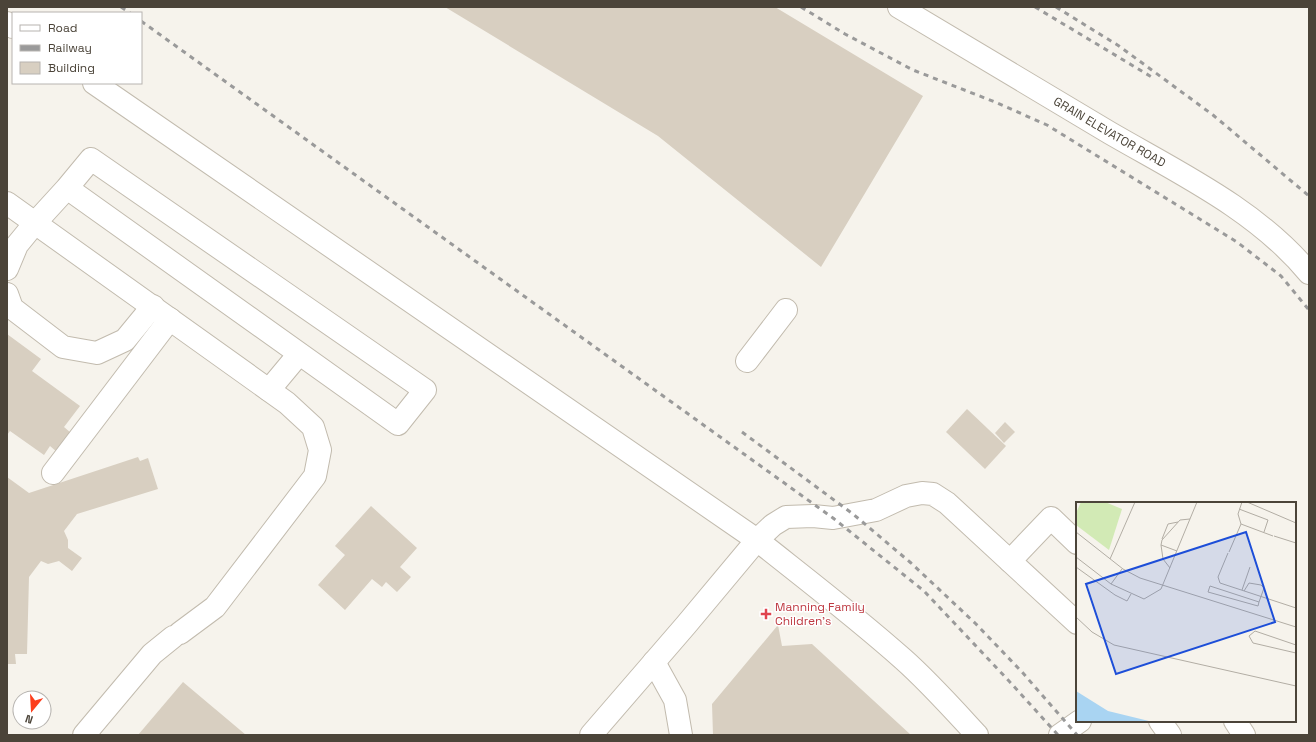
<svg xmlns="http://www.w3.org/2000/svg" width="1316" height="742" viewBox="0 0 1316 742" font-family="'Space Grotesk',sans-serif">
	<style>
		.building { fill: #d8cfc1 }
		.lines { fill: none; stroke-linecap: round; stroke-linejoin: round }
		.minor-casing { stroke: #c2bbae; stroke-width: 24 }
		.minor { stroke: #fff; stroke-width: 22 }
		.rail { stroke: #9a9a9a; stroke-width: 3; stroke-dasharray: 5 5; stroke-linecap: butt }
		.health-dot { fill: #e0444e; stroke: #fff; stroke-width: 1.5 }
		.labels { text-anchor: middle; stroke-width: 3; stroke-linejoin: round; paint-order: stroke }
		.street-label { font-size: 12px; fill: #4b4439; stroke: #fff }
		.health-label { font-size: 12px; fill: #be3a42; stroke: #fff; text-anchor: start }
		.inset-road { fill: none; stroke: #b2ada4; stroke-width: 1 }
		.view { fill: #1d4ed8; fill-opacity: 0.15; stroke: #1d4ed8; stroke-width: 2 }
		.inset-edge { fill: none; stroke: #4b4439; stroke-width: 2 }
	</style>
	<rect width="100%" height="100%" fill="#f6f3ec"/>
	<!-- building -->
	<g class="building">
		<path d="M445 7H775L923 96 821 267 658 136Z"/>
		<path d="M7 334 41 359 32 371 80 406 64 427 71 433 57 452 50 446 44 455 10 431 7 435Z"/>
		<path d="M967 409 1006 446 985 469 946 432Z"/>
		<path d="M1005 422 1015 432 1004 443 995 433Z"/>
		<path d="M138 457 140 461 148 458 158 489 77 514 64 531 68 540V548L82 558 72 571 59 561 48 564 41 561 29 577 27 654H15L16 664H7V477L29 493Z"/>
		<path d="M371 506 417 548 400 567 411 577 397 592 386 582 382 587 372 579 345 610 318 585 345 555 335 546Z"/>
		<path d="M778 625 782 646 812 644 911 735H713L712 704Z"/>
		<path d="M183 682 246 735H138Z"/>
	</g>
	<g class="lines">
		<defs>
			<g id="minor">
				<path id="s1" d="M899 7C969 49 1039 91 1110 133 1179 173 1257 210 1309 273"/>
				<path d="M7 23 13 27"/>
				<path d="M94 83 757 540C806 579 856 617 903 659 929 682 953 709 977 735"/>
				<path d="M7 203 287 403 313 427 320 450 315 476 215 607 180 633"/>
				<path d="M7 269 17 245 35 223 67 188 398 424 425 390 91 159 67 188"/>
				<path d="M7 294 12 308 63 347 97 353 125 340 153 306"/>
				<path d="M747 361 786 310"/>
				<path d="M269 390 299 354"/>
				<path d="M53 473 170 319"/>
				<path d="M1010 561 1051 518 1077 543"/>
				<path d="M654 662 675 700 681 735"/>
				<path d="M1160 721 1170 735"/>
				<path d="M1235 721 1244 735"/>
				<path d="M84 735 152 654 173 637"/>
				<path d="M591 735 686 625 757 540 773 525 786 517 813 516 833 518 876 510 906 496 922 493 933 494 947 503 1077 623"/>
				<path d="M1060 735 1080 721"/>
			</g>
		</defs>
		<!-- minor casing -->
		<use href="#minor" class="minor-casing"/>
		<!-- minor -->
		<use href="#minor" class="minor"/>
		<!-- rail -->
		<g class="rail">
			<path d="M121 7 130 13"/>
			<path d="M801 7 845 34 913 70 995 102 1047 125 1237 242 1281 276 1309 310"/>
			<path d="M1035 7 1155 79"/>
			<path d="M1056 7 1119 46 1213 115 1309 196"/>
			<path d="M141 21 833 518 924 591 1009 681 1058 735"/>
			<path d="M742 432 853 514 911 563 976 624 1022 672 1077 735"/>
		</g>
	</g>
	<!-- markers -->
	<path class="health-dot" d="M764 608h4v4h4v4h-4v4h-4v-4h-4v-4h4z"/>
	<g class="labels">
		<!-- street labels -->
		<g class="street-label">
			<text dy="4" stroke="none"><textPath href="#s1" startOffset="245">GRAIN ELEVATOR ROAD</textPath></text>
		</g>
		<!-- health labels -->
		<g class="health-label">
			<text x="775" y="611">Manning Family<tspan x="775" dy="14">Children's</tspan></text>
		</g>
	</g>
	<!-- overview -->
	<g transform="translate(1076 502)">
		<rect width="220" height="220" fill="#f6f3ec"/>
		<path d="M5 0H29L46 7 33 48 0 23V11Z" fill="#d2eab5"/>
		<path d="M0 189 32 209 77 220H0Z" fill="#a9d4f2"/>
		<path class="inset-road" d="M171 0 220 21M163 7 192 18 188 30M165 22 197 34M0 30 47 67 64 76 220 125M198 34 220 41M86 37 92 22 102 20M85 43 87 57 94 66M101 49 85 43 86 38 104 18 114 17M153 50 165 22 162 12 166 0M152 51 142 75 144 81 220 106M0 55 35 82 68 97 85 87 121 0M34 57 59 0M0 65 39 93 51 99 55 92M35 82 46 67M166 88 174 65M168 89 173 81 185 83 188 86 183 100 134 84 132 90 182 104 183 100M0 115 16 130 38 143 220 184M220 143 179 129 173 134 177 141 220 151"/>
		<path class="view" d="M170 30 199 120 40 172 10 82Z"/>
		<rect width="220" height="220" class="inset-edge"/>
	</g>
	<!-- border -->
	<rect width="1316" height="742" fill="none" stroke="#4b4439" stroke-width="16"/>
	<!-- legend -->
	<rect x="12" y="12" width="130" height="72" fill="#ffffff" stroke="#b7b4b0"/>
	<rect x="20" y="25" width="20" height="6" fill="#ffffff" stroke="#b7b4b0"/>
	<text x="48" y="32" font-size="12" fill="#4b4439">Road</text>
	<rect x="20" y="45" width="20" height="6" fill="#9a9a9a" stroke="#b7b4b0"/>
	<text x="48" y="52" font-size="12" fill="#4b4439">Railway</text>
	<rect x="20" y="62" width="20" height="12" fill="#d8cfc1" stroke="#b7b4b0"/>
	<text x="48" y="72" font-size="12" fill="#4b4439">Building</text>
	<!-- north arrow -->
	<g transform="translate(32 710) rotate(198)"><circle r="19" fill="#ffffff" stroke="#b7b4b0"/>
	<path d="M0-3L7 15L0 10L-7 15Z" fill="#fc3f1d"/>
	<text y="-6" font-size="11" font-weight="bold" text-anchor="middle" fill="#4b4439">N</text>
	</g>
</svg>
